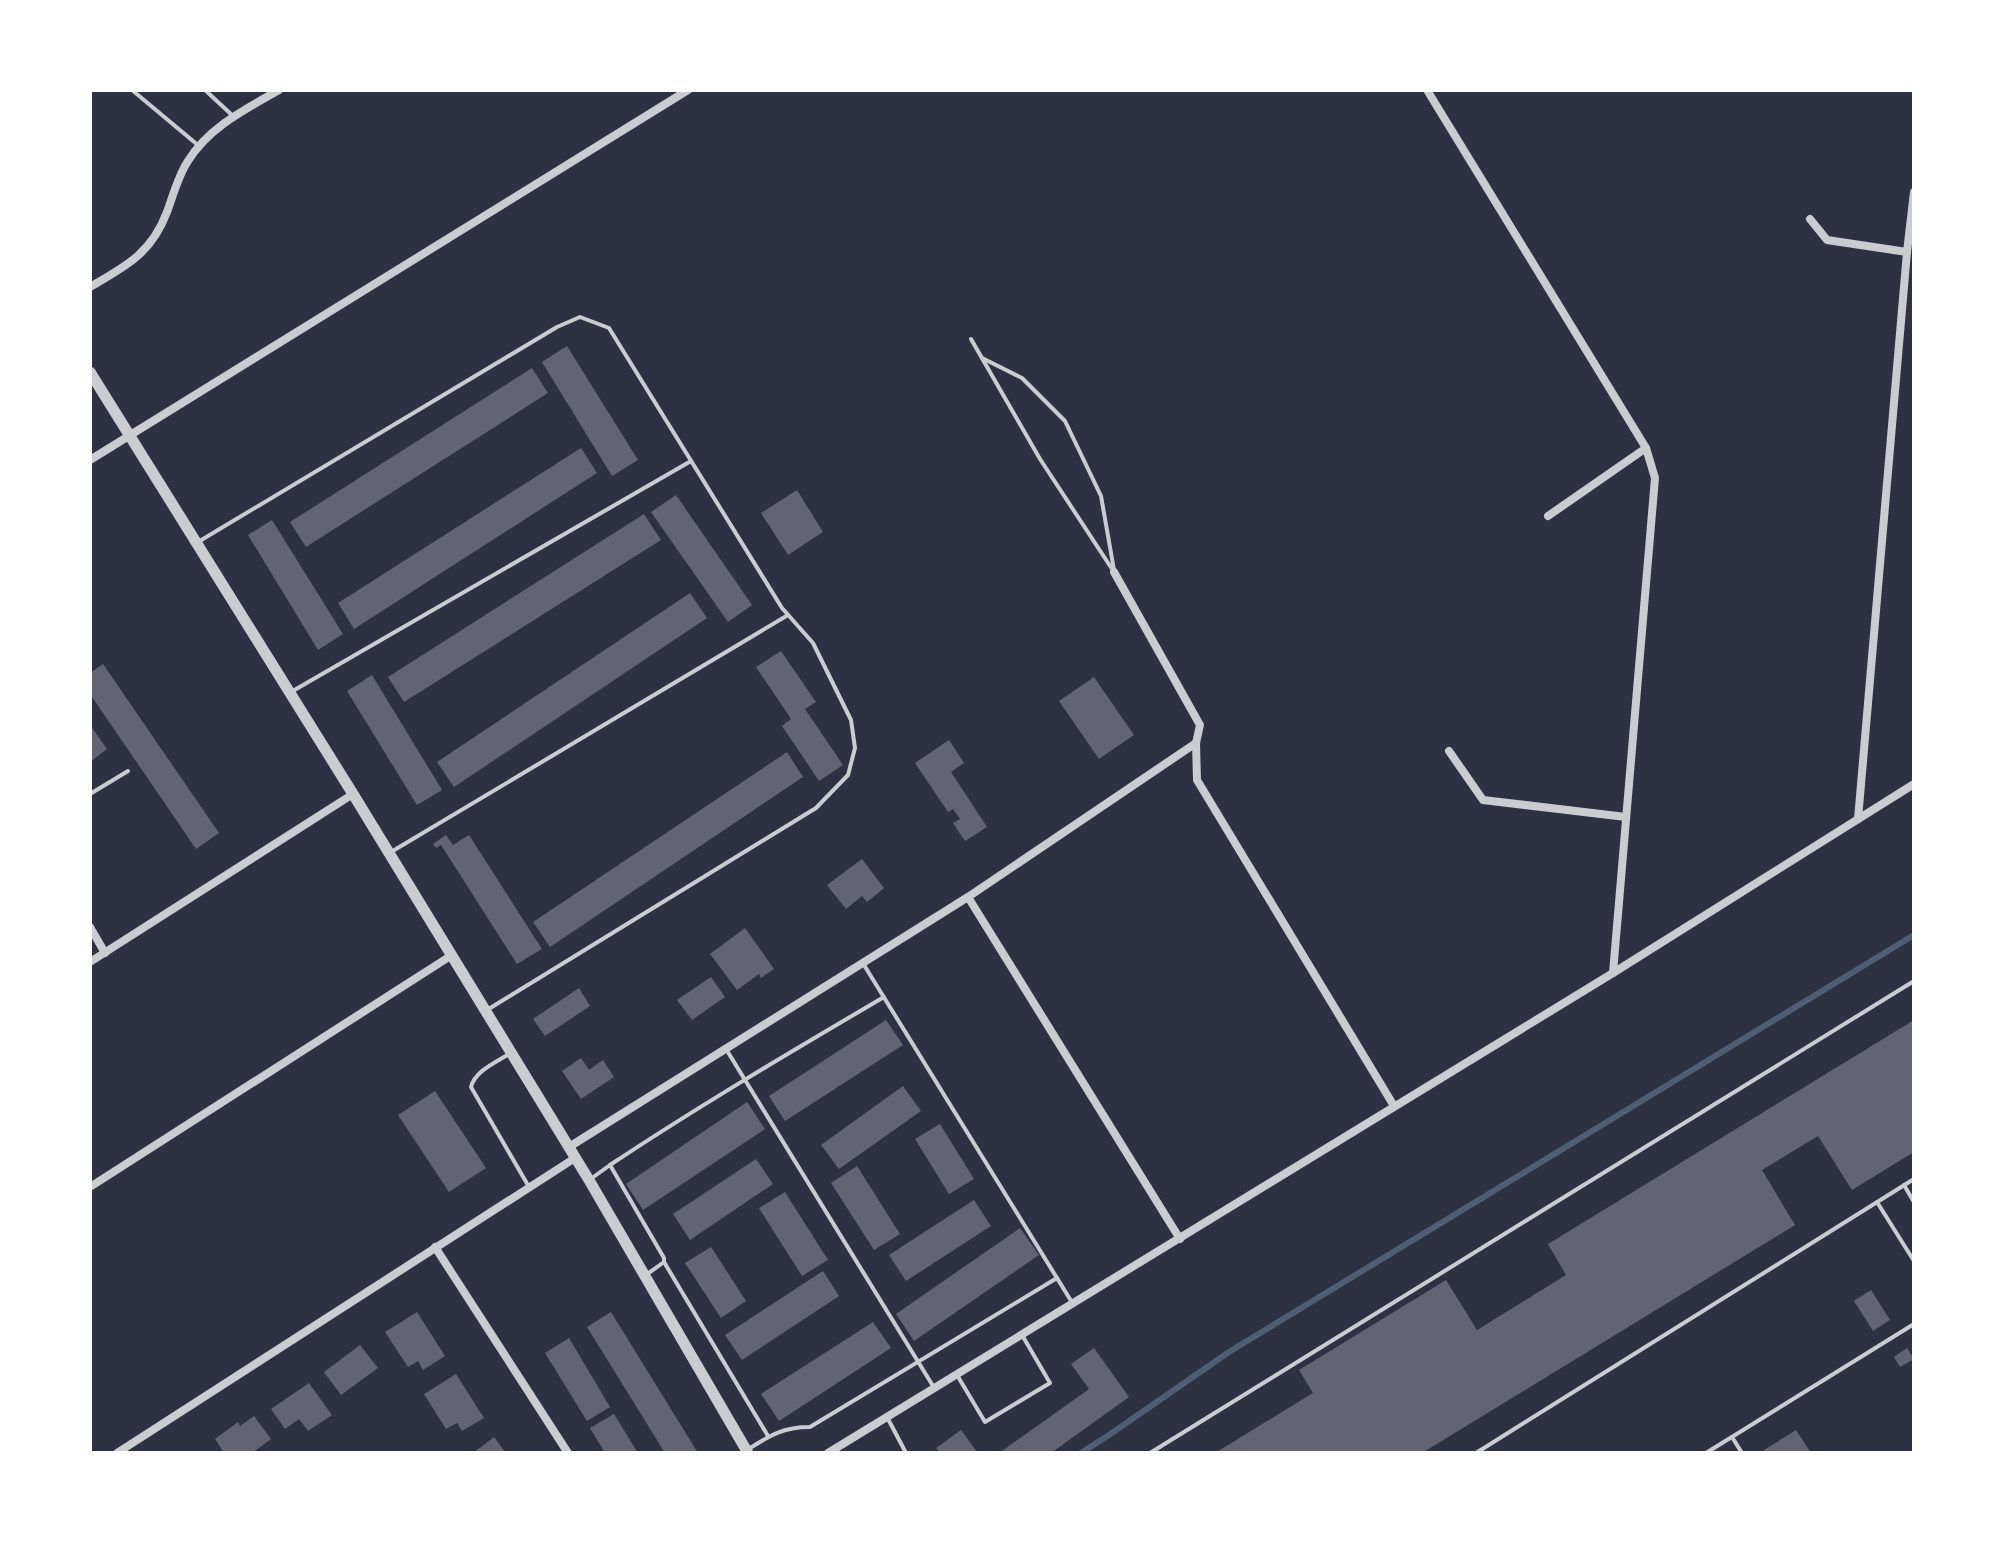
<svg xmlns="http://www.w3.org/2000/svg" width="2004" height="1543" viewBox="0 0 2004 1543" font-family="'Public Sans',sans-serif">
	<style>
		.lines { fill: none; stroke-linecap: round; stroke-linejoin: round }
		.stream { stroke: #4f5d75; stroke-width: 6 }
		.building { fill: #626471 }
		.service { stroke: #caccd0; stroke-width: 4 }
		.minor { stroke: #caccd0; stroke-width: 8 }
		.tertiary { stroke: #caccd0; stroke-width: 11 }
	</style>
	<rect width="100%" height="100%" fill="#2d3142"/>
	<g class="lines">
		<!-- stream -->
		<path class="stream" d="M1081 1453 1109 1435 1229 1352 1914 935"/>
	</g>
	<!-- building -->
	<g class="building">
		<path d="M567 346 638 460 612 476 542 362Z"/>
		<path d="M532 368 548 393 306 547 290 522Z"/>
		<path d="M581 448 597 473 354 629 338 603Z"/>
		<path d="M797 490 823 532 788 555 761 513Z"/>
		<path d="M676 495 752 605 728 622 651 512Z"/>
		<path d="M644 514 661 540 404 702 388 677Z"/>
		<path d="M272 520 343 634 318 650 248 535Z"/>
		<path d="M690 593 707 618 454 787 437 762Z"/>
		<path d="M781 651 816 702 805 709 843 765 819 781 782 726 791 719 756 667Z"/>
		<path d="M103 664 219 833 196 849 90 694V673Z"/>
		<path d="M372 675 442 790 417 805 347 691Z"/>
		<path d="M1094 677 1134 735 1099 759 1059 701Z"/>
		<path d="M90 725 107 749 90 762Z"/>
		<path d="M949 740 964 763 951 772 987 827 965 841 953 823 960 819 953 809 948 812 915 763Z"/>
		<path d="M787 752 803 777 550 947 533 922Z"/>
		<path d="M446 835 453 845 469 835 542 949 517 964 441 845 436 848 433 844Z"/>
		<path d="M862 859 884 888 867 902 862 896 846 909 827 885Z"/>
		<path d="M745 928 774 969 761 978 759 974 737 990 710 954Z"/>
		<path d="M711 977 725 997 692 1020 677 1000Z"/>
		<path d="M579 988 590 1006 545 1036 533 1019Z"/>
		<path d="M886 1020 903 1045 785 1121 769 1096Z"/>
		<path d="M1914 1020V1152L1852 1190 1818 1136 1762 1170 1795 1225 1422 1453H1215L1313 1393 1299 1370 1446 1280 1477 1330 1566 1275 1548 1244Z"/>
		<path d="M581 1058 589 1070 603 1060 614 1077 581 1099 562 1071Z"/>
		<path d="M903 1086 921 1111 839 1169 821 1145Z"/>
		<path d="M435 1091 486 1168 449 1192 398 1115Z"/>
		<path d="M747 1102 765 1129 643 1210 626 1184Z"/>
		<path d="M940 1124 974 1179 949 1194 915 1139Z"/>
		<path d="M756 1159 773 1184 690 1240 673 1214Z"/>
		<path d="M857 1166 900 1234 874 1250 831 1183Z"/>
		<path d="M785 1192 828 1260 802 1276 759 1208Z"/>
		<path d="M974 1200 991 1226 906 1281 889 1255Z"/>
		<path d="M1020 1228 1039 1255 914 1341 896 1314Z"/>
		<path d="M711 1247 746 1301 721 1318 685 1263Z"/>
		<path d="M823 1271 839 1296 742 1360 725 1335Z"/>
		<path d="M1871 1290 1890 1320 1873 1331 1854 1301Z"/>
		<path d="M417 1312 445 1356 423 1370 418 1361 408 1367 385 1332Z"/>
		<path d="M611 1312 698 1453H665L587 1327Z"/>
		<path d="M873 1322 891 1348 779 1421 761 1394Z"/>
		<path d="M569 1338 610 1407 587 1421 545 1353Z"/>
		<path d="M360 1345 378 1368 341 1395 324 1372Z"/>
		<path d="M1094 1348 1129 1397 1051 1453H999L1089 1389 1071 1364Z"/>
		<path d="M1907 1348 1914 1359 1900 1367 1894 1357Z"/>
		<path d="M456 1374 484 1418 462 1431 457 1423 446 1429 424 1394Z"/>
		<path d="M309 1383 332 1415 308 1431 299 1419 285 1429 271 1409Z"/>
		<path d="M614 1414 638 1453H605L590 1428Z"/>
		<path d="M254 1416 271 1439 252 1453H224L215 1439 238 1422 240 1426Z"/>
		<path d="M961 1430 978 1453H940L936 1448Z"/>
		<path d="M1796 1430 1811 1453H1766L1764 1450Z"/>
		<path d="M494 1437 506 1453H473Z"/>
	</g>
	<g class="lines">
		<!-- service -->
		<g class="service">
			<path d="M132 90 199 146"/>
			<path d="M205 90 233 116"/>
			<path d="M971 339 1040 459 1114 572"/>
			<path d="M982 358 1022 378 1065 421 1101 496 1114 570"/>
			<path d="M198 542 557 327 580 317 609 328 782 608 813 643 851 720 855 748 848 775 816 808 487 1010"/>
			<path d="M291 692 691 461"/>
			<path d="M90 794 128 771"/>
			<path d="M391 852 788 615"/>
			<path d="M864 965 1073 1304"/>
			<path d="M726 1049 933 1386"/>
			<path d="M509 1054C495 1063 475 1071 471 1087L529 1187"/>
			<path d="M610 1165C699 1106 792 1051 884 997"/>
			<path d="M592 1178 610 1165 664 1258V1262L646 1275"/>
			<path d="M1904 1185 1914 1202"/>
			<path d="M1877 1202 1914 1261"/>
			<path d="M664 1262 768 1436"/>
			<path d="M957 1375 985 1422 1050 1383 1022 1335"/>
			<path d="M887 1417 906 1453"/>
			<path d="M1732 1437 1742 1453"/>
			<path d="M747 1450C769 1436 782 1427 810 1427L1057 1278"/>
			<path d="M1150 1453 1914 981"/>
			<path d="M1476 1453 1914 1179"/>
			<path d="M1706 1453 1914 1324"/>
		</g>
		<!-- minor -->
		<g class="minor">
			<path d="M1427 90 1646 448 1655 478 1613 973"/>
			<path d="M1810 219 1827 240 1907 252"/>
			<path d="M90 287C126 266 151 254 167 212 173 196 178 176 188 161 209 127 246 109 279 90"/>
			<path d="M90 460 688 90"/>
			<path d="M1548 516 1646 448"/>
			<path d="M1114 572 1200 725 1196 743 1197 780 1394 1106"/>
			<path d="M1449 751 1483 800 1626 817"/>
			<path d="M1858 819 1907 252 1914 192"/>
			<path d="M968 897 1180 1239"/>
			<path d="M90 927 105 953"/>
			<path d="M90 962 353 794"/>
			<path d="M569 1147 968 897 1196 743"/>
			<path d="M90 1187 452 955"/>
			<path d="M435 1247 568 1453"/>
			<path d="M117 1453 575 1158"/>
			<path d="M828 1453 1613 973 1914 784"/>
		</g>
		<!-- tertiary -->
		<path class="tertiary" d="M90 372 353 794 589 1180 748 1453"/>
	</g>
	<!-- border -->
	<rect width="2004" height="1543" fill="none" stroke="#ffffff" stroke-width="184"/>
</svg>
